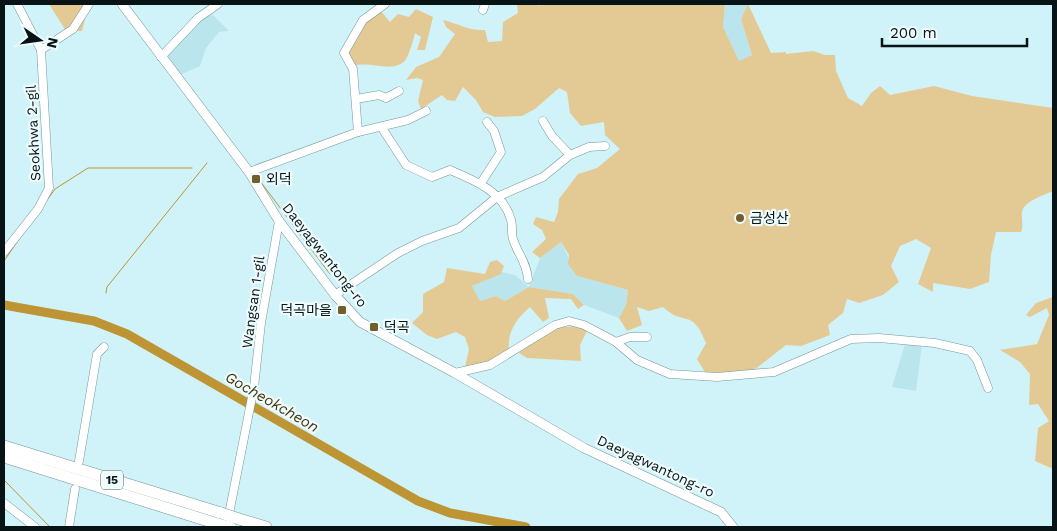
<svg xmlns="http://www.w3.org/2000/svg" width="1057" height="531" viewBox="0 0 1057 531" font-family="'Work Sans','Noto Sans KR',sans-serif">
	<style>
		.built { fill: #bbe5ed }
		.green { fill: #e3ca94 }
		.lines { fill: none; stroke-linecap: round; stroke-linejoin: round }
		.stream { stroke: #bd9534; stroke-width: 1 }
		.river { stroke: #bd9534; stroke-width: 9 }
		.minor-casing { stroke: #75969b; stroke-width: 9 }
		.major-casing { stroke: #75969b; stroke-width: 10 }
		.highway-casing { stroke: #75969b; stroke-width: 12 }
		.minor { stroke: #fff; stroke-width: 8 }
		.major { stroke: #fff; stroke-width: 9 }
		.highway { stroke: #fff; stroke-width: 11 }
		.highway-bridge-casing { stroke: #75969b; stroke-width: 12; stroke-linecap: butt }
		.highway-bridge { stroke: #fff; stroke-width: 11 }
		.poi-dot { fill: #725d2c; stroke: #eefcfe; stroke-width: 2 }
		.labels { text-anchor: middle; stroke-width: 4.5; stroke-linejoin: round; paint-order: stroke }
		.shield { fill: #eefcfe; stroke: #4c595b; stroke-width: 1 }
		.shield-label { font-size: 12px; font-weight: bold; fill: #071315 }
		.street-label { font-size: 14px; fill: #071315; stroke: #eefcfe }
		.poi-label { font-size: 14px; fill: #071315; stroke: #eefcfe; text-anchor: start }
		.water-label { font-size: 15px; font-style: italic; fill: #46350c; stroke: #eefcfe }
	</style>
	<rect width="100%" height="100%" fill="#d0f3f9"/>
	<!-- built -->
	<g class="built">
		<path d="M725 4H748L741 19 752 55 739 62 723 27Z"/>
		<path d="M213 15 229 31 219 32 206 48 200 66 180 75 166 57 203 17Z"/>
		<path d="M561 242 577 276 628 290 626 305 619 318 584 305 573 294 529 287 505 301 496 296 480 301 472 286 502 272 515 275 529 287 540 258Z"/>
		<path d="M905 344 922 345 916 391 892 387Z"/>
	</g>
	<!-- green -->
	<g class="green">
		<path d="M49 4H83L86 15 82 31H66Z"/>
		<path d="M517 4H537L539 6 541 4H725L723 27 739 61 752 55 741 19 748 4 771 53 786 52V54L813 51 825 55H835L836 71 848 98 862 106 871 93 880 86 890 95 934 86 972 96 1053 108V191C1044 195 1024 201 1022 212 1021 220 1024 224 1021 232H996L991 255 989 282 970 289 933 283V292L918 284 931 248 916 239 900 246 891 266 899 282 883 295 859 303 847 299 843 313 828 325 830 335 801 346 786 345 754 370 735 373 705 372 697 359 706 343C692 307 684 327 663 307L649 311 637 307 642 325 627 331 619 318 626 305 628 290 577 276 568 264 569 255 561 242 540 258 532 252 546 239 542 230 533 224 536 217 554 222 558 212 559 199 578 174 597 168 620 149 605 135 604 122 581 126 570 113 567 92 559 88 535 109 522 116 495 117 483 112 476 100 463 87 455 101 447 100 442 95 421 109 418 101 423 80 417 78 406 80 416 67 439 57 455 34 446 27 443 20C460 24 468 31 485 30L488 42 502 41 503 22 518 13Z"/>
		<path d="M416 9 433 17 425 50H417L421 37 415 33C413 41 410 52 406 59 395 75 370 60 354 66L347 51 363 23 380 10 390 22 398 14 409 17Z"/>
		<path d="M497 260 504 266 501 274 472 286 480 301 496 296 505 301 529 287 573 294 584 305 578 309 571 299 545 298 549 318 543 322 530 307C515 320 507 333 509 352L486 364 465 367 469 349 465 337 456 332 437 339 427 335 412 323 423 312V294L444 282 447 268 485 274 490 262Z"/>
		<path d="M1053 297V469L1035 461 1038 428 1049 421 1038 404 1029 405 1030 374 1020 362 1000 350 1037 344 1049 315 1047 308 1030 317 1026 315 1036 303Z"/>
		<path d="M578 326 587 331 580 345 581 361 527 358 519 353 554 328Z"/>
	</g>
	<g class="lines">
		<!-- stream -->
		<g class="stream">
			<path d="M260 181 330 274"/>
			<path d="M45 203 55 189 88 168H192"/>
			<path d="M4 261 24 232"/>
			<path d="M106 293 107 287 207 163"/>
			<path d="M4 480 50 527"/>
		</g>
		<!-- river -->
		<path class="river" d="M4 305 94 321 127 334 418 501 450 513 526 527"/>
		<defs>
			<g id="minor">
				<path d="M483 10 485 4"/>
				<path d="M41 50 73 29 89 4"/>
				<path d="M161 57 198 18 218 4"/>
				<path d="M356 99 379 95 386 98 399 91"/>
				<path d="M543 121 552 136 570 155"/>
				<path d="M382 128 406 165 432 177 450 170C474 180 504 192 511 220 513 226 511 233 513 239 518 255 526 260 528 279"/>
				<path d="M358 132 408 120 426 111"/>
				<path d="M249 172 358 132 353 69 344 53 363 20 385 4"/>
				<path d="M481 183 501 152 494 131 487 122"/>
				<path d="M4 252 38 209 49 188 41 50 17 4"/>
				<path d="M335 295 398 253 422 241 459 228 497 197 543 177 570 155 589 147 605 146"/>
				<path d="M616 342 630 337H647"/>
				<path d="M455 373 490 365 555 325 569 321 584 325 616 342 637 360 670 374 717 377 774 372 851 339 879 338 935 343 970 351 977 360 988 388"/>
				<path d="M79 461 97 354 104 347"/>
				<path d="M4 503 35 527"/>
				<path d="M228 519 254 387 261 323 279 221"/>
				<path d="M69 527 75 489"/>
			</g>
			<path id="major" d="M122 4 249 172 279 221 335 295 360 322 455 373 584 448 721 512 733 527"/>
			<g id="highway">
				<path d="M4 446 221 513"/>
				<path d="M4 457 218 524"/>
				<path d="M239 519 266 527"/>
			</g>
		</defs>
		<!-- minor casing -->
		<use href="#minor" class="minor-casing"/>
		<!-- major casing -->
		<use href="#major" class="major-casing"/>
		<!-- highway casing -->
		<use href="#highway" class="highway-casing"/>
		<!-- minor -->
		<use href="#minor" class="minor"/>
		<!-- major -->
		<use href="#major" class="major"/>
		<!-- highway -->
		<use href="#highway" class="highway"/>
		<defs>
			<g id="highway-bridge">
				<path d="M221 513 239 519"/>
				<path d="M218 524 230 527"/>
			</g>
		</defs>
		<!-- highway-bridge casing -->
		<use href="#highway-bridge" class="highway-bridge-casing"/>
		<!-- highway-bridge -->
		<use href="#highway-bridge" class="highway-bridge"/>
	</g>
	<!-- markers -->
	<g class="poi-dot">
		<rect x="251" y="174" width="10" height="10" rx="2.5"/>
		<circle cx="740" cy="218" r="5"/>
		<rect x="337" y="305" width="10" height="10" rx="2.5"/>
		<rect x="369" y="322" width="10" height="10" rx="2.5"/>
	</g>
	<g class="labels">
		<!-- shield labels -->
		<rect class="shield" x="101" y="470.5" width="22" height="19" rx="4"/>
		<g class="shield-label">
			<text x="112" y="484">15</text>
		</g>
		<!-- street labels -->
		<g class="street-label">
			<text transform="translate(33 133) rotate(-93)" y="5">Seokhwa 2-gil</text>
			<text transform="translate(325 255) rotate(52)" y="5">Daeyagwantong-ro</text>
			<text transform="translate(253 302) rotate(-82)" y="5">Wangsan 1-gil</text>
			<text transform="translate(656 466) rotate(25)" y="5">Daeyagwantong-ro</text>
		</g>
		<!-- poi labels -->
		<g class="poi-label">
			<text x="266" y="184">외덕</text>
			<text x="750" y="223">금성산</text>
			<text x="332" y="315" text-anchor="end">덕곡마을</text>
			<text x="384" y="332">덕곡</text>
		</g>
		<!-- water labels -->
		<g class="water-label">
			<text transform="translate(272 402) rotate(30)" y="5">Gocheokcheon</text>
		</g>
	</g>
	<!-- border -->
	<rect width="1057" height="531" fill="none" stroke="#071315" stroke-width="10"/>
	<!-- north arrow -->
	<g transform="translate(40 40) rotate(103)" stroke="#eefcfe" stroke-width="4" paint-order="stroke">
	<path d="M0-4L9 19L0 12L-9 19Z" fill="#071315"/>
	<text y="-8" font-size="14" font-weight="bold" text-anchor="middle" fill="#071315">N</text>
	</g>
	<!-- scale -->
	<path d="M882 38v8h145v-8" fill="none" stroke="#071315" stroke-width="2.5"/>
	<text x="890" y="38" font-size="15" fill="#071315" stroke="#eefcfe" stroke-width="4" paint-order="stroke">200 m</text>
</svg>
